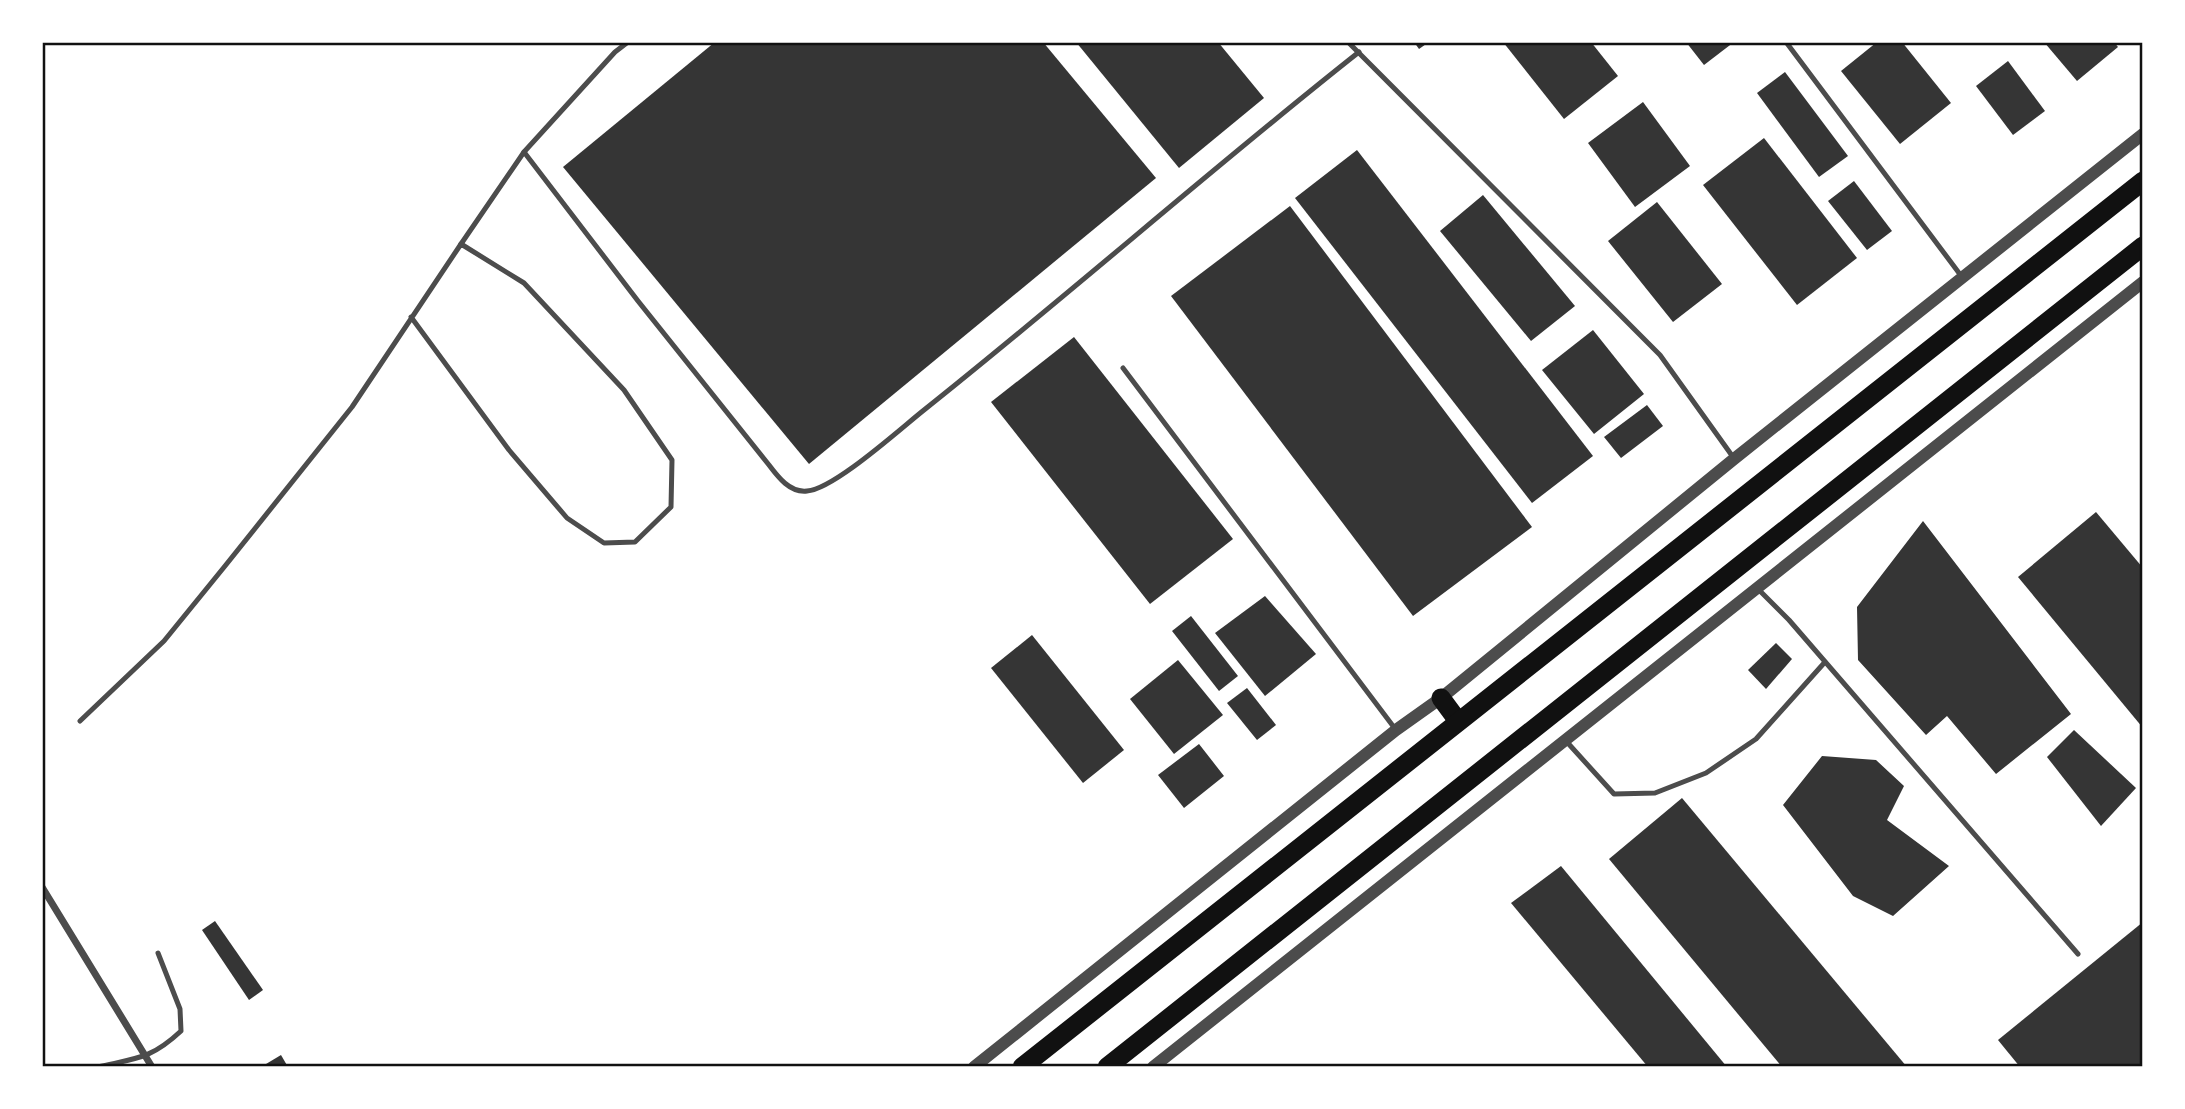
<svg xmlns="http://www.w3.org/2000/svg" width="2185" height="1109" viewBox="0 0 2185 1109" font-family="'Titillium Web',sans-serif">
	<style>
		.building { fill: #353535 }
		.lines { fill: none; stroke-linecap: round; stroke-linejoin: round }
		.service { stroke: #4c4c4c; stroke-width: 5 }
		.minor { stroke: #4c4c4c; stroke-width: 7 }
		.tertiary { stroke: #4c4c4c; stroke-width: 12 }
		.trunk { stroke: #111; stroke-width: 19 }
		.neatline { fill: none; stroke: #111; stroke-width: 2.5 }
	</style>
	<rect width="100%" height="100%" fill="#fff"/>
	<!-- building -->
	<g class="building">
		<path d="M715 42H1043L1156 178 809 464 563 167Z"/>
		<path d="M1076 42H1218L1264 98 1179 168Z"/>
		<path d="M1414 42H1429L1419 49Z"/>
		<path d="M1503 42H1591L1618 76 1564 119Z"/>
		<path d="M1686 42H1734L1704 65Z"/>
		<path d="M1877 42H1902L1951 103 1900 144 1841 71Z"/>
		<path d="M2044 42H2114L2118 47 2077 81Z"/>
		<path d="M2008 61 2045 111 2013 135 1976 86Z"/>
		<path d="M1785 72 1848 156 1819 177 1757 93Z"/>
		<path d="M1643 102 1690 166 1635 207 1588 143Z"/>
		<path d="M1764 138 1857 258 1797 305 1703 185Z"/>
		<path d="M1357 150 1593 456 1532 503 1295 198Z"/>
		<path d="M1854 181 1892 231 1867 250 1828 201Z"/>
		<path d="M1483 195 1575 306 1531 341 1440 231Z"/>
		<path d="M1657 202 1722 284 1673 322 1608 241Z"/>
		<path d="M1290 206 1532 527 1413 616 1171 296Z"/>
		<path d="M1593 330 1644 394 1594 434 1542 370Z"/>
		<path d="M1074 337 1233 539 1150 604 991 402Z"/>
		<path d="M1647 405 1663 426 1621 458 1604 437Z"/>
		<path d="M2096 512 2143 568V728L2018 577Z"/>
		<path d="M1923 521 2071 714 1996 774 1947 716 1926 735 1858 660 1857 607Z"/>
		<path d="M1265 596 1316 654 1265 696 1215 633Z"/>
		<path d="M1191 616 1238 676 1219 691 1172 631Z"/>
		<path d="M1032 635 1124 750 1083 783 991 668Z"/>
		<path d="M1776 643 1792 659 1766 689 1748 670Z"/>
		<path d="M1178 660 1223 715 1174 754 1130 699Z"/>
		<path d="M1247 688 1276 725 1257 740 1227 703Z"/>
		<path d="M2074 730 2136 788 2101 826 2047 757Z"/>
		<path d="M1199 744 1224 776 1184 808 1158 775Z"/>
		<path d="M1822 756 1876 760 1904 786 1887 820 1949 866 1893 916 1853 896 1783 805Z"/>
		<path d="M1682 798 1907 1067H1782L1609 859Z"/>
		<path d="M1561 866 1727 1067H1648L1511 903Z"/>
		<path d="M215 921 263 990 249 1000 202 930Z"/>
		<path d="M2143 922V1067H2020L1998 1040Z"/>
		<path d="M281 1055 288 1067H261Z"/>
	</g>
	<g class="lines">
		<!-- service -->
		<g class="service">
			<path d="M1348 42 1660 355 1733 457"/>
			<path d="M1786 42 1962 277"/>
			<path d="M524 152 638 301 769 465C778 477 790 493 807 491 834 489 900 429 924 410 1071 293 1212 168 1359 52"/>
			<path d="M461 244 524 152 615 52 628 42"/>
			<path d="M1123 368 1396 730"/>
			<path d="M1758 589 1789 620 2078 954"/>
			<path d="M80 721 164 641 225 566 352 407 461 244 524 283 624 390 672 460 671 507 635 542 604 543 567 518 509 450 411 317"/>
			<path d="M1566 741 1614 794 1655 793 1706 773 1756 739 1825 662"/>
			<path d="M98 1067C137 1058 151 1059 181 1031L180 1009 158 953"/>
		</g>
		<!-- minor -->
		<path class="minor" d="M42 887 152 1067"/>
		<!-- tertiary -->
		<g class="tertiary">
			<path d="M974 1067 1396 730 1441 698 1734 459 2143 134"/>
			<path d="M1153 1067 2143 282"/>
		</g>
		<!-- trunk -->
		<g class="trunk">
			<path d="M1441 698 1458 721"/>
			<path d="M1022 1067 2143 181"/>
			<path d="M1107 1067 2143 246"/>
		</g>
	</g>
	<!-- border -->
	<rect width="2185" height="1109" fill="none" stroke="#ffffff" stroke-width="88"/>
	<rect x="44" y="44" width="2097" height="1021" class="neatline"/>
</svg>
